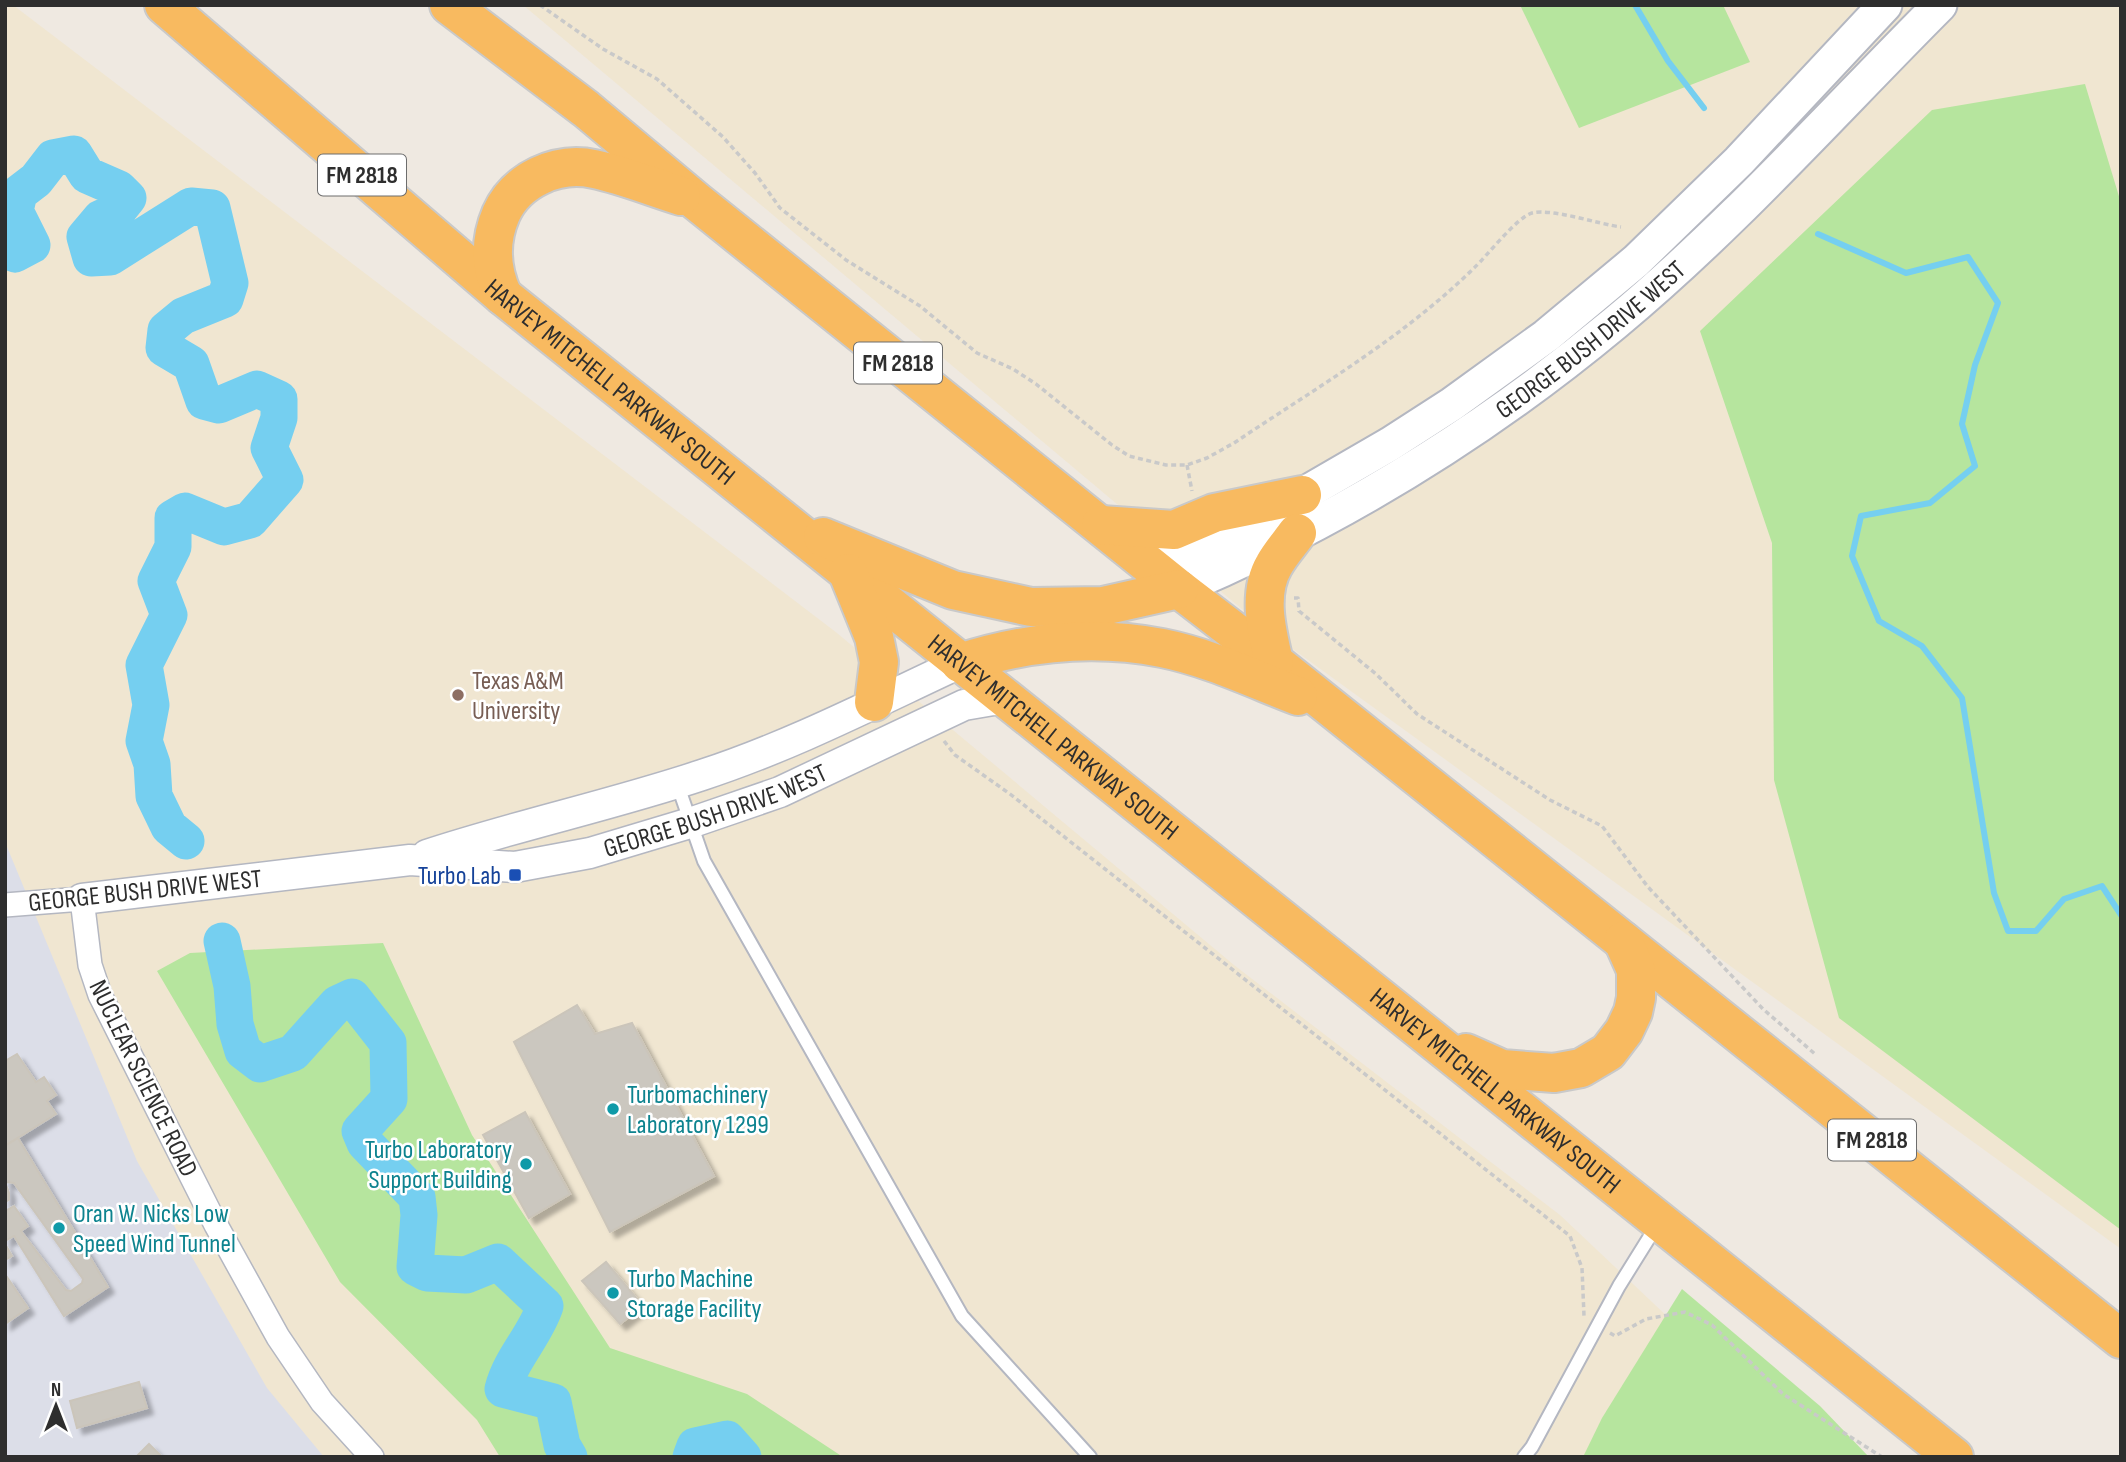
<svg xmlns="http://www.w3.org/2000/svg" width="2126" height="1462" viewBox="0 0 2126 1462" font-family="'Sofia Sans Condensed',sans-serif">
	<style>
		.education { fill: #f0e6d1 }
		.airport { fill: #dcdee8 }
		.green { fill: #b6e59e }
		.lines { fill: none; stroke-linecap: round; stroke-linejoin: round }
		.stream { stroke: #75cff0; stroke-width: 6 }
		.river { stroke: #75cff0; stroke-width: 37 }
		.building { fill: #cbc7bf; stroke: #cbc5ba; stroke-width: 2; filter: url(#shadow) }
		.service-casing { stroke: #b4b7c1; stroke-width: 16 }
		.minor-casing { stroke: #b4b7c1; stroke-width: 26 }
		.tertiary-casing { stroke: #b4b7c1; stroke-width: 33 }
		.secondary-casing { stroke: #b4b7c1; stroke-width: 37 }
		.trunk-casing { stroke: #c9c9c9; stroke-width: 42 }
		.path { stroke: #c9c9c9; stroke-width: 3.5; stroke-dasharray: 5 3.5; stroke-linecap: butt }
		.service { stroke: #fff; stroke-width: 12 }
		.minor { stroke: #fff; stroke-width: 23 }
		.tertiary { stroke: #fff; stroke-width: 30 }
		.secondary { stroke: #fff; stroke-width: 33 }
		.trunk { stroke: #f8ba60; stroke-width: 38 }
		.education-dot { fill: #8d6e63; stroke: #fff; stroke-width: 2.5 }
		.transit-dot { fill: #1a4fb4; stroke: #fff; stroke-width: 2.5 }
		.culture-dot { fill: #0f9aa8; stroke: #fff; stroke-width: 2.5 }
		.labels { text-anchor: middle; stroke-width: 5; stroke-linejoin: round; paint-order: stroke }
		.shield { fill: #fff; stroke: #6d6d6d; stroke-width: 2 }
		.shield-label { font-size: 24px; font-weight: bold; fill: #2e2e2e }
		.street-label { font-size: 26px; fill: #2e2e2e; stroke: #fff }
		.education-label { font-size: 26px; fill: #785e54; stroke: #fff; text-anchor: start }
		.transit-label { font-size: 26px; fill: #164399; stroke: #fff; text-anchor: end }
		.culture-label { font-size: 26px; fill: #0d838f; stroke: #fff; text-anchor: start }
	</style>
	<defs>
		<filter id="shadow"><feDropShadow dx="6" dy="6" stdDeviation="2" flood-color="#0004"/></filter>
	</defs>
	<rect width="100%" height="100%" fill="#efe9e1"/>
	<!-- education -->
	<g class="education">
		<path d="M5 5H13L837 633 1234 965 1560 1215 1816 1457H5Z"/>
		<path d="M523 5H2121V1249L1268 631Z"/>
	</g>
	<!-- airport -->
	<path class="airport" d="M5 842 137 1161 267 1388 324 1457H5Z"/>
	<!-- green -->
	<g class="green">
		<path d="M1520 5H1723L1750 62 1579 128Z"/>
		<path d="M2085 84 2121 203V1230L1839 1018 1774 780 1772 543 1700 331 1932 110Z"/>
		<path d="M383 943 472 1135 610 1348 747 1394 843 1457H500L477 1420 340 1282 157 971 190 953Z"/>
		<path d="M1682 1289 1820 1406 1869 1457H1583L1602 1418Z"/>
	</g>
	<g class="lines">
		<!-- stream -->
		<g class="stream">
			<path d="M1635 5 1668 61 1704 108"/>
			<path d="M1818 234 1906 273 1968 257 1998 303 1975 365 1962 424 1975 466 1930 503 1861 516 1852 556 1879 621 1922 646 1962 698 1994 893 2008 931H2036L2064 899 2102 886 2121 915"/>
		</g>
		<!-- river -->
		<g class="river">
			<path d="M5 249 15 254 32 245 15 211 19 193 36 180 53 158 74 154 87 175 119 189 128 198 116 213 101 218 85 237 91 258 110 257 191 206 212 208 230 283 225 299 183 316 166 330 164 348 191 364 204 401 219 405 257 389 279 399V418L269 448 285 480 250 520 224 527 185 511 173 518V547L156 581 169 615 144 665 151 705 144 741 152 764 154 796 169 827 186 841"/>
			<path d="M222 941 232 986 235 1024 243 1051 260 1064 293 1053 337 1004 352 997 388 1043 389 1099 360 1131 365 1143 417 1197 419 1215 415 1267 427 1273 466 1275 498 1262 545 1306C535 1336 511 1358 503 1389L553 1402 562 1445 569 1457"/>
			<path d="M691 1457 695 1446 727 1439 743 1457"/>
		</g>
	</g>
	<!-- building -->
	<g class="building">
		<path d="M577 1005 595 1034 632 1023 714 1176 610 1232 514 1042Z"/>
		<path d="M17 1054 36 1082 44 1077 56 1095 47 1101 56 1114 5 1146V1061Z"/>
		<path d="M525 1112 570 1194 529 1218 483 1135Z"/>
		<path d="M18 1138 108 1287 64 1316 14 1236 5 1241V1208L7 1210 14 1206 28 1226 21 1231 66 1290 71 1291 82 1283 83 1279 14 1183 5 1182 9 1193V1200L5 1202V1146Z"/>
		<path d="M5 1244 12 1256 5 1260Z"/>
		<path d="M606 1262 643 1306 620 1324 582 1281Z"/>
		<path d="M7 1277 28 1308 5 1324V1278Z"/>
		<path d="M139 1382 147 1408 77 1428 70 1401Z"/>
		<path d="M149 1444 162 1457H136Z"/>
	</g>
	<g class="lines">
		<defs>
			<g id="service">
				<path d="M677 783 704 861 962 1316 1090 1457"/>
				<path d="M1524 1457 1532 1447 1619 1286 1657 1225"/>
			</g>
			<path id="minor" d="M5 905 82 899 90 965 100 995 216 1225 278 1337 322 1402 372 1457"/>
			<g id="tertiary">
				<path d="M427 855C518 825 612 805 702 775 791 746 876 702 960 663"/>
				<path id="s1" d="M82 899 410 860 515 867 590 853 690 823 780 792 964 705 1005 698"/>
			</g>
			<g id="secondary">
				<path d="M1147 562 1183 553 1214 540 1302 495 1390 444 1452 404 1546 336 1636 261 1739 161 1885 5"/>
				<path id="s2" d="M1179 589C1337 522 1484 432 1615 323 1732 226 1833 112 1940 5"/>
			</g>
			<g id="trunk">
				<path id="s3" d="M164 5 503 296 1954 1457"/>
				<path d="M449 5 586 109 696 201 1179 589 1274 662 2121 1339"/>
				<path d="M503 296C491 270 489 242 501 214 516 180 557 161 594 169 623 175 652 187 681 196"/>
				<path d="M1101 525 1174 530 1214 513 1302 495"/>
				<path d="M823 537 953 590 1031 607 1103 606 1179 589"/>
				<path d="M848 573 874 637 879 662 874 702"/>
				<path d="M1274 662C1267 632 1257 594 1274 565 1280 554 1289 544 1297 533"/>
				<path d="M960 663C1025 642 1095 635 1162 648 1208 657 1254 679 1298 696"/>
				<path d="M1466 1053 1502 1069 1554 1073 1581 1068 1608 1052 1624 1031 1633 1012 1636 998V970L1623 941"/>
			</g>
		</defs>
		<!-- service casing -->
		<use href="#service" class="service-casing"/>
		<!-- minor casing -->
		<use href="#minor" class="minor-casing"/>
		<!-- tertiary casing -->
		<use href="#tertiary" class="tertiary-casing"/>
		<!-- secondary casing -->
		<use href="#secondary" class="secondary-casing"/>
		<!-- trunk casing -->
		<use href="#trunk" class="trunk-casing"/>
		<!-- path -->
		<g class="path">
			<path d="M540 5 603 49 657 79 723 137 755 173 780 208 846 260 920 306 977 353 1013 369 1036 384 1112 445 1129 456 1166 465H1187L1207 458 1234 443C1316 388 1404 337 1474 268 1487 256 1517 217 1532 213 1552 208 1598 224 1621 227"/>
			<path d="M1187 465 1192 491"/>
			<path d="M1294 598H1298L1299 611 1376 674 1417 714 1550 800 1602 826 1648 887 1763 1009 1815 1054"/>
			<path d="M944 741 955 755 1010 794 1570 1236 1582 1268 1584 1316"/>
			<path d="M1610 1333 1615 1336 1646 1319 1685 1312 1712 1325 1783 1394 1882 1457"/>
		</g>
		<!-- service -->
		<use href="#service" class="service"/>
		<!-- minor -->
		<use href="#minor" class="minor"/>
		<!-- tertiary -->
		<use href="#tertiary" class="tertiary"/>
		<!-- secondary -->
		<use href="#secondary" class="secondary"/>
		<!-- trunk -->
		<use href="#trunk" class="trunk"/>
	</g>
	<!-- markers -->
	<circle class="education-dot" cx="458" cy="695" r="7"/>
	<rect class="transit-dot" x="508" y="868" width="14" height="14" rx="3.5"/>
	<g class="culture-dot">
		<circle cx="613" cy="1109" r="7"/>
		<circle cx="526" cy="1164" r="7"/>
		<circle cx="59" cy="1228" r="7"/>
		<circle cx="613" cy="1293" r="7"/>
	</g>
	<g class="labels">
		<!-- shield labels -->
		<g class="shield">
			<rect x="318" y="154.5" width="88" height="41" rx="5"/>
			<rect x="854" y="342.5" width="88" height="41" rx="5"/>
			<rect x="1828" y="1119.5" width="88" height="41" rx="5"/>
		</g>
		<g class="shield-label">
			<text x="362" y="183">FM 2818</text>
			<text x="898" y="371">FM 2818</text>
			<text x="1872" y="1148">FM 2818</text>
		</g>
		<!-- street labels -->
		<g class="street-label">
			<text dy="9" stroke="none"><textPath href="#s2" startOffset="483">GEORGE BUSH DRIVE WEST</textPath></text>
			<text dy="9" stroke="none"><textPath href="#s3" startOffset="584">HARVEY MITCHELL PARKWAY SOUTH</textPath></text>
			<text dy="9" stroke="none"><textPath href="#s3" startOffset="1152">HARVEY MITCHELL PARKWAY SOUTH</textPath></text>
			<text dy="9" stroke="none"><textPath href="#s1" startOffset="644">GEORGE BUSH DRIVE WEST</textPath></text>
			<text transform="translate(145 890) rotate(-6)" y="9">GEORGE BUSH DRIVE WEST</text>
			<text transform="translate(144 1078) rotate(64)" y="9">NUCLEAR SCIENCE ROAD</text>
			<text dy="9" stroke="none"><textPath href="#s3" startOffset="1718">HARVEY MITCHELL PARKWAY SOUTH</textPath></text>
		</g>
		<!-- education labels -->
		<g class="education-label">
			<text x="472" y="689">Texas A&amp;M<tspan x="472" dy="30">University</tspan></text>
		</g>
		<!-- transit labels -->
		<g class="transit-label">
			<text x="501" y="884">Turbo Lab</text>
		</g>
		<!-- culture labels -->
		<g class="culture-label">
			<text x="627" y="1103">Turbomachinery<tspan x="627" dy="30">Laboratory 1299</tspan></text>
			<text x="512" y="1158" text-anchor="end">Turbo Laboratory<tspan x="512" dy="30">Support Building</tspan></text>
			<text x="73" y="1222">Oran W. Nicks Low<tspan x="73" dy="30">Speed Wind Tunnel</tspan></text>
			<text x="627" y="1287">Turbo Machine<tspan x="627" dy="30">Storage Facility</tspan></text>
		</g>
	</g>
	<!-- border -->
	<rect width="2126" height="1462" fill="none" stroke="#2e2e2e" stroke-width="14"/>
	<!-- north arrow -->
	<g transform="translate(56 1406)" stroke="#ffffff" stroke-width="5" paint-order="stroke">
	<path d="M0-5L12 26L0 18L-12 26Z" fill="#2e2e2e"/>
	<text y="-10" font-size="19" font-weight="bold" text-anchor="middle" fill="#2e2e2e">N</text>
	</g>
</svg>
